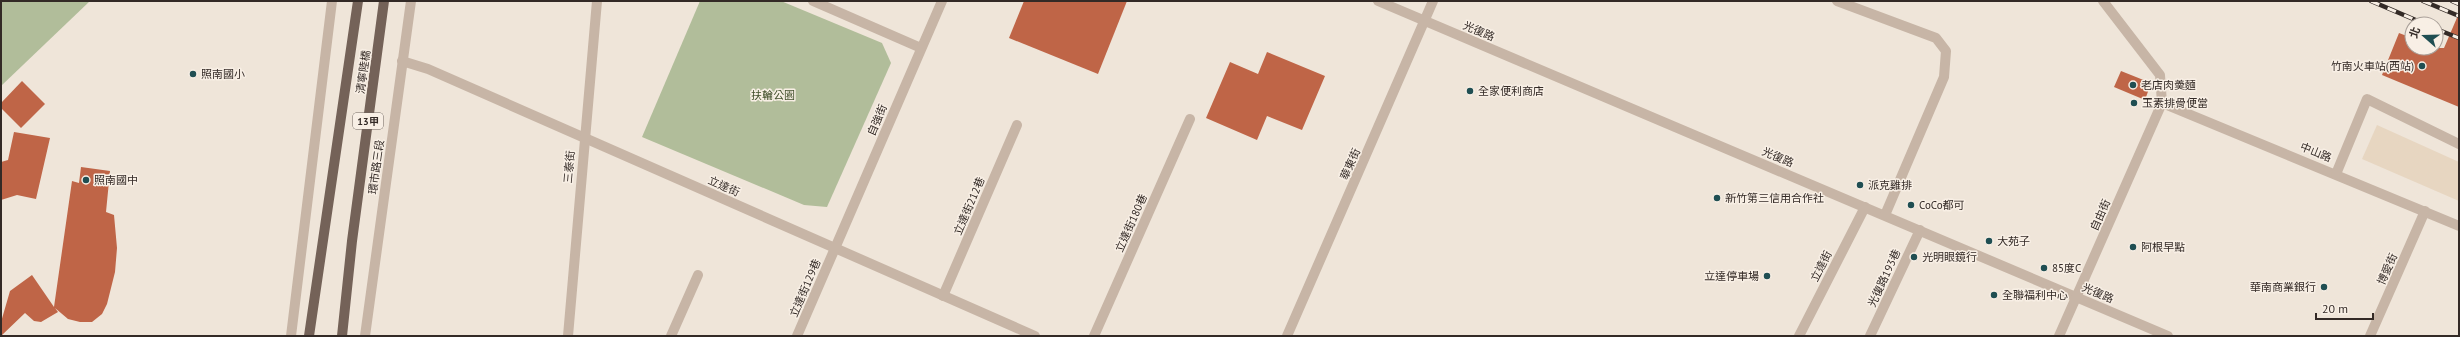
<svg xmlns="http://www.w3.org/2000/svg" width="2460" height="337" viewBox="0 0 2460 337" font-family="'PT Sans','Noto Sans TC',sans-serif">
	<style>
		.green { fill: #b1bd9a }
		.plaza { fill: #e7d6c1 }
		.building { fill: #bf6547 }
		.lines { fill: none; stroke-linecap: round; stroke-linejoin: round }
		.minor { stroke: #c7b5a6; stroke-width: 10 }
		.major { stroke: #746258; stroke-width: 10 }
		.rail-casing { stroke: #332a26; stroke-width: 4.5 }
		.rail { stroke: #f8efe5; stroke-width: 3; stroke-dasharray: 9; stroke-linecap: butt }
		.poi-dot { fill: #1f4e52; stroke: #f8efe5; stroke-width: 1.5 }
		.labels { text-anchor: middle; stroke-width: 3; stroke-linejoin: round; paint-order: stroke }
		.shield { fill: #f8efe5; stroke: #6e655f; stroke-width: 1 }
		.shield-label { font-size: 10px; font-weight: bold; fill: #332a26 }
		.street-label { font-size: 11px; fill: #332a26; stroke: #f8efe5 }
		.poi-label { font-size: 11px; fill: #332a26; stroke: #f8efe5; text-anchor: start }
		.park-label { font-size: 11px; fill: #42502c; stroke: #f8efe5 }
	</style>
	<rect width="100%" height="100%" fill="#efe5d9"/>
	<!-- green -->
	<g class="green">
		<path d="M1 1H90L1 86Z"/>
		<path d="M700 1H781L882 43 891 63 827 207 804 205 642 137Z"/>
	</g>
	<!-- plaza -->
	<path class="plaza" d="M2377 125 2459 162V201L2362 159Z"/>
	<!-- building -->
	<g class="building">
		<path d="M1024 1H1127L1098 74 1009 38Z"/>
		<path d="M2459 13V107L2382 75 2399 33 2412 38V48H2444Z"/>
		<path d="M1267 52 1325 76 1302 130 1267 116 1257 140 1206 118 1230 62 1258 74Z"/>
		<path d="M2121 71 2151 83 2145 100 2114 87Z"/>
		<path d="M22 81 45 104 21 128 1 108V103Z"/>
		<path d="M14 132 50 138 36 199 17 195 1 200V162L8 160Z"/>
		<path d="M81 167 110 171 106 212 114 215 117 248 115 272 107 304 102 314 92 322H80L68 319 55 308 58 312 41 322 34 321 25 313 1 336V322L10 291 32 275 54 307 72 181 79 183Z"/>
	</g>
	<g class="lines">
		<!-- minor -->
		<g class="minor">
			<path d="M813 1 921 48"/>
			<path d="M1378 1 2168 336"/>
			<path d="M1837 1 1936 38 1946 51 1944 77 1885 215"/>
			<path d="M402 61 428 69 1035 336"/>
			<path d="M2162 103 2459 226"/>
			<path d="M2336 174 2367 99 2459 144"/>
			<path d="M943 296 1017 125"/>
			<path d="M291 336 332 1"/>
			<path d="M365 336 411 1"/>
			<path d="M568 336 597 1"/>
			<path d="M671 336 698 275"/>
			<path d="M797 336 942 1"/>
			<path d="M1094 336 1190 119"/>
			<path d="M1287 336 1433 1"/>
			<path d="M1799 336 1865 207"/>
			<path d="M1870 336 1920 230"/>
			<path d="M2059 336 2162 103 2160 75 2103 1"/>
			<path d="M2370 336 2425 211"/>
		</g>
		<!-- major -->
		<g class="major">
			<path d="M309 336 358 1"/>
			<path d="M342 336 352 241 384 1"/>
		</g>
		<defs>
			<g id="rail">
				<path d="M2371 1 2425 24"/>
				<path d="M2423 1 2459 16"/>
				<path d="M2452 1 2459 4"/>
				<path d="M2436 29 2459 38"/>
			</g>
		</defs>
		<!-- rail casing -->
		<use href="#rail" class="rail-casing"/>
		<!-- rail -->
		<use href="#rail" class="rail"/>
	</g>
	<!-- markers -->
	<g class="poi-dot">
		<circle cx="2422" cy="66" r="4"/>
		<circle cx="193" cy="74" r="4"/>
		<circle cx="2133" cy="85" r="4"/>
		<circle cx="1470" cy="91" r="4"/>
		<circle cx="2134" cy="103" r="4"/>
		<circle cx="86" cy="180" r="4"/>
		<circle cx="1860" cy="185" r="4"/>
		<circle cx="1717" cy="198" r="4"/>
		<circle cx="1911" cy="205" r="4"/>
		<circle cx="1989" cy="241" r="4"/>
		<circle cx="2133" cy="247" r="4"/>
		<circle cx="1914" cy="257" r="4"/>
		<circle cx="2044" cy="268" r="4"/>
		<circle cx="1767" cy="276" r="4"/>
		<circle cx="2324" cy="287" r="4"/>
		<circle cx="1994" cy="295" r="4"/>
	</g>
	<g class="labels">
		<!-- shield labels -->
		<rect class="shield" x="353" y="113" width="30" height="16" rx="3"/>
		<g class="shield-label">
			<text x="368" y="125">13甲</text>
		</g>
		<!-- street labels -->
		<g class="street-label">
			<text transform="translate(1479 31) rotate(23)" y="4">光復路</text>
			<text transform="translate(363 72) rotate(-82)" y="4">清寧陸橋</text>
			<text transform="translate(877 120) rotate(-67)" y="4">自強街</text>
			<text transform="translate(2316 152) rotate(22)" y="4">中山路</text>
			<text transform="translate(1778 157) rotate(23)" y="4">光復路</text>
			<text transform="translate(1350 164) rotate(-66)" y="4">華東街</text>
			<text transform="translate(376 167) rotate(-82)" y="4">環市路三段</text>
			<text transform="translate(569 167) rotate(-85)" y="4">三泰街</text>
			<text transform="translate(724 186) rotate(24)" y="4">立達街</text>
			<text transform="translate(969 206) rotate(-67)" y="4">立達街212巷</text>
			<text transform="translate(2100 215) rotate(-66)" y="4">自由街</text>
			<text transform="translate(1131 223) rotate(-66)" y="4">立達街180巷</text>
			<text transform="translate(1821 266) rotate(-63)" y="4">立達街</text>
			<text transform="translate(2387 269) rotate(-66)" y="4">博愛街</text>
			<text transform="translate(1884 278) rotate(-65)" y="4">光復路193巷</text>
			<text transform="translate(805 288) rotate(-67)" y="4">立達街129巷</text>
			<text transform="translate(2098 293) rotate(23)" y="4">光復路</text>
		</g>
		<!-- poi labels -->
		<g class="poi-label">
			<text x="2414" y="70" text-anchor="end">竹南火車站(西站)</text>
			<text x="201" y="78">照南國小</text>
			<text x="2141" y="89">老店肉羮麵</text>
			<text x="1478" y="95">全家便利商店</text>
			<text x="2142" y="107">玉素排骨便當</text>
			<text x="94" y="184">照南國中</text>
			<text x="1868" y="189">派克雞排</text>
			<text x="1725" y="202">新竹第三信用合作社</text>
			<text x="1919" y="209">CoCo都可</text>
			<text x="1997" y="245">大苑子</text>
			<text x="2141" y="251">阿根早點</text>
			<text x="1922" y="261">光明眼鏡行</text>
			<text x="2052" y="272">85度C</text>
			<text x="1759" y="280" text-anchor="end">立達停車場</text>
			<text x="2316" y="291" text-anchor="end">華南商業銀行</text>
			<text x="2002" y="299">全聯福利中心</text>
		</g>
		<!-- park labels -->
		<g class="park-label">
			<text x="773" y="99">扶輪公園</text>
		</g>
	</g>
	<!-- border -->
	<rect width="2460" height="337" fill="none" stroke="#332a26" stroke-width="4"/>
	<!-- north arrow -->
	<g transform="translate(2424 36) rotate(290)"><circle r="19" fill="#f8efe5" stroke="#a9a099"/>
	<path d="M0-3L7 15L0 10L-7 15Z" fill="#1f4e52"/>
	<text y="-6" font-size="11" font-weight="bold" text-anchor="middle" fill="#332a26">北</text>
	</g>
	<!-- scale -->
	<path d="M2316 313v6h57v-6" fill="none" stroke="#332a26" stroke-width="2"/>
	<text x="2322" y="313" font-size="12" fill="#332a26" stroke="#f8efe5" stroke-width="3" paint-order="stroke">20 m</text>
</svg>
